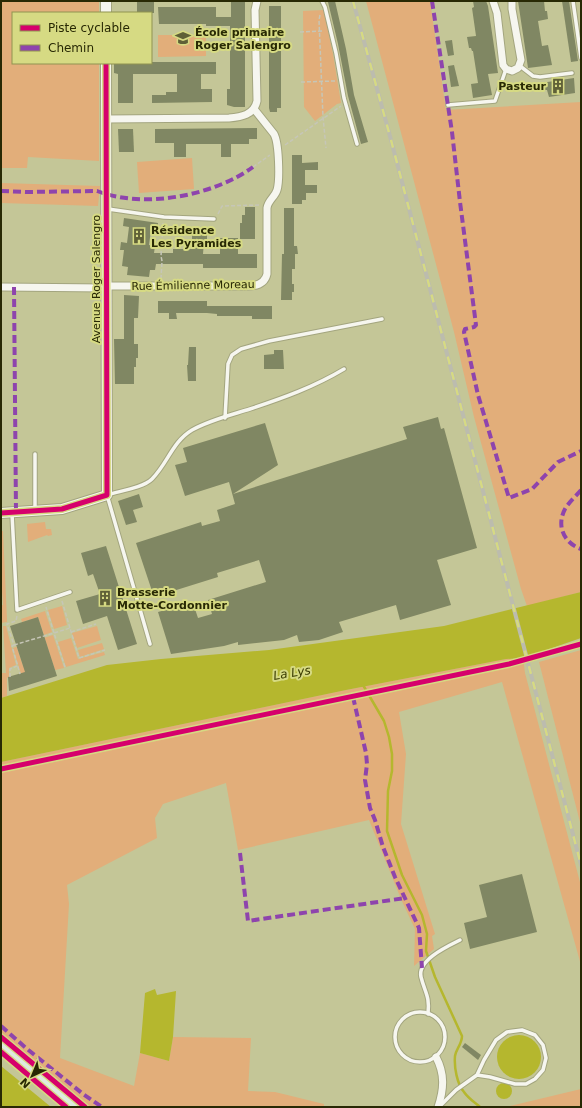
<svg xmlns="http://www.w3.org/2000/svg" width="582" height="1108" viewBox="0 0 582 1108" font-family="'DejaVu Sans',sans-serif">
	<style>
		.green { fill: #e2ae7a }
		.water { fill: #b5b72e }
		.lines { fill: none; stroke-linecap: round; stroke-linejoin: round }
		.stream { stroke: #b5b72e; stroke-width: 2.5 }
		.building { fill: #808763 }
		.lane-casing { stroke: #a3a57f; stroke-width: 5.5 }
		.street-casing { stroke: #a3a57f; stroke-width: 9 }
		.secondary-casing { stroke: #a3a57f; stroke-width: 12 }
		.primary-casing { stroke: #e4e5d0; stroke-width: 13 }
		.path { stroke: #c6c6b7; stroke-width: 1.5; stroke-dasharray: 4 2; stroke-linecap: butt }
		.lane { stroke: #f6f6ef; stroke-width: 3.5 }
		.street { stroke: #f6f6ef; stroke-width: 7 }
		.secondary { stroke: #f6f6ef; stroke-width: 10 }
		.primary { stroke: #dfeae0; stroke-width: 11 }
		.rail-casing { stroke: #bcbcae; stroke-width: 4 }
		.rail { stroke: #d6da83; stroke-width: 2.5; stroke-dasharray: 8; stroke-linecap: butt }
		.quiet { stroke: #8e44ad; stroke-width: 4; stroke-dasharray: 8 4; stroke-linecap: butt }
		.cycleway-casing { stroke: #d6da83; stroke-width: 8 }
		.cycleway { stroke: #d6006c; stroke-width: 5 }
		.labels { text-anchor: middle; stroke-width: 4; stroke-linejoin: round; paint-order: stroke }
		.poi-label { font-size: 11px; font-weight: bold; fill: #282904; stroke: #d6da83; text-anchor: start }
		.street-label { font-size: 11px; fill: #282904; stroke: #d6da83 }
		.water-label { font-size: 12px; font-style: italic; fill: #3a3b00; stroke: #d6da83 }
	</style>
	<rect width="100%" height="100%" fill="#c4c697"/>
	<!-- green -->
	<g class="green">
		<path d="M1 1H99V13H13V63H99V161L28 157 27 168H1Z"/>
		<path d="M366 1H430L446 110 581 102V592L527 606 521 589 474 417 454 332Z"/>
		<path d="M324 10 333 54 341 103 337 104 315 121 304 107 303 11Z"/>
		<path d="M158 35H206V56L158 57Z"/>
		<path d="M192 158 194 189 139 193 137 162Z"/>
		<path d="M1 183 100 186 98 206 1 203Z"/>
		<path d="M45 522 46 529H51L52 535 48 536 47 535 28 542 27 524Z"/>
		<path d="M1 531H3L7 620V622L1 623V605H3L1 578Z"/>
		<path d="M62 606 67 625 54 629 48 610Z"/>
		<path d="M45 611 52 632 44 635 38 617 22 622 21 619Z"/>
		<path d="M3 626H6L16 665 9 668V677L7 678V696L1 698V673H6Z"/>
		<path d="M97 626 101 640 77 648 72 633Z"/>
		<path d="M53 635 64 668 55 670 45 639 17 648 23 666 31 664 32 670 21 674 13 648Z"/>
		<path d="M71 638 78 659 104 652 105 655 66 667 58 642Z"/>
		<path d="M102 643 104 649 80 657 78 650Z"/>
		<path d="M581 650V826L539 662Z"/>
		<path d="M523 658 525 673 581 886V965L502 682 399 712 406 754 401 824 435 934 432 936 434 949 414 966 415 929 401 899 369 820 238 850 226 783 163 804 155 818 157 838 67 885 69 904 60 1058 134 1086 140 1053 169 1061 173 1037 251 1038 248 1091 275 1092 324 1104V1107H89L1 1033V762L346 690 506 659Z"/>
		<path d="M581 1089V1107H506Z"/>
	</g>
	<!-- water -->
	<g class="water">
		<path d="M581 592V638L523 658 506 659 346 690 1 762V698L107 665 161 659 269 650 444 626Z"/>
		<path d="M155 989 157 995 176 991 173 1037 169 1061 140 1053 145 993Z"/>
		<circle cx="519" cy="1057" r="22"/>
		<path d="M1 1066 51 1107H1Z"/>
		<circle cx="504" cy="1091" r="8"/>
	</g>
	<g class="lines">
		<!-- stream -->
		<path class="stream" d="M363 685 384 721 389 737 392 754V771L388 791 387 831 402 875 422 915 427 934 426 951 435 977 462 1036C462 1044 456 1049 455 1056 454 1067 457 1084 464 1092 468 1098 474 1102 480 1107"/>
	</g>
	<!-- building -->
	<g class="building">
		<path d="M154 1V13H137V2Z"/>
		<path d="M231 1H245V107H234L227 105V89H230V26H206V24H159L158 7H216V17H231Z"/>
		<path d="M335 1 346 49 354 95 368 142 361 144 348 96 338 44 328 2Z"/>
		<path d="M473 1H486L488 6 498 73 488 74 492 95 473 98 471 84 478 83 473 51H472L471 48H469L467 37 476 36 472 8 474 7Z"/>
		<path d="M518 1H544L545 11H547L548 19 538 21 542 46 548 45 552 65 528 68Z"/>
		<path d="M562 1H569L578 61 571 62Z"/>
		<path d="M269 6H281V108H277V112H270L269 108Z"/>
		<path d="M452 40 454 55 448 56 445 41Z"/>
		<path d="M151 62H216V74H201V89H212V102L152 103V95H166V92H177V74H133V103H118V74L114 73V63H151Z"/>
		<path d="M454 65 459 86 451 87 448 66Z"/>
		<path d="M574 78 575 93 549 97 547 90H543L541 83Z"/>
		<path d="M257 128V139H249V144H231V157H221V144H186V157H174V143H155V129Z"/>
		<path d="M118 129H133L134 152H119Z"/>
		<path d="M292 155H302V163L318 162V170H305V185H317V193H306V200H302V204H292Z"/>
		<path d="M245 207H255V239H240V223H242V215H245Z"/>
		<path d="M284 208H294V246H297L298 254H295V269H292V284H294V292H292V300H281L282 254H284Z"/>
		<path d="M124 218 158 223 157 231 151 230 149 245 155 246 154 253H173V249H192V234L207 233V241H204L203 254H220V238H238V254H257V268H203V264H156L155 270H150L149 277 127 275 128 267 122 266 124 250H120L121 242 127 243 129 227 123 226Z"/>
		<path d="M124 295 139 296 138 318H134V344H138V358H136V367H134V384H115L114 339H124Z"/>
		<path d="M158 301H207V306H272V319H252V316H217V314L207 313H176L177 319H169V313H158Z"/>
		<path d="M189 347H196V381H188L187 365H188Z"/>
		<path d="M274 350H283L284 369H264V355L274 354Z"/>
		<path d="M438 417 441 429 444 428 477 548 437 560 451 605 400 620 396 605 339 622 343 632 319 640 299 642 297 635 284 640 238 645V642L224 646 171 654 158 612 183 605 184 607 191 605 192 607 194 606 198 618 212 614 208 600 266 582 259 560 217 573 218 577 154 597 136 543 201 522 202 526 220 521 217 510 235 504 229 482 185 496 175 465 187 462 183 448 265 423 278 465 233 494 407 439 403 427Z"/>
		<path d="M139 494 143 507 133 510 137 522 126 525 118 501Z"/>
		<path d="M106 546 137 644 118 650 107 616 83 624 76 601 100 594 93 574 88 576 81 553Z"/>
		<path d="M38 617 57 676 9 691 8 677 25 672 10 626Z"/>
		<path d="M522 874 537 932 470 949 464 923 487 917 479 885Z"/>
		<path d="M465 1043 481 1055 478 1060 462 1047Z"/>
	</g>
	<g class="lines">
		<defs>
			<g id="lane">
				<path d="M322 1 325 7 336 53 344 98 357 144"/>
				<path d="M573 1 581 58"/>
				<path d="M520 66 533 76 540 77 572 73"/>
				<path d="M448 105 495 101 506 69"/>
				<path d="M108 209 164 217 214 219"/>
				<path d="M225 418 228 364 232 355 241 349 269 341 382 319"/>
				<path d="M35 510V454"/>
				<path d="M12 514 17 610 70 592"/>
				<path d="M150 644 107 495C119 491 143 488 152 479 168 463 172 442 192 430 210 420 231 415 250 409 283 398 314 387 344 369"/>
				<circle cx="420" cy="1037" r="25"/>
				<path d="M428 1014C430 996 425 993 421 977 417 960 448 946 460 940"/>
				<path d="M441 1105 456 1090 477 1075 490 1077 515 1084H526L535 1079 543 1070 546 1058 543 1045 535 1035 522 1030 507 1032 496 1040 484 1060 477 1075"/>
			</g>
			<g id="street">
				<path d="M493 1 497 13 503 65 506 69 512 71 518 68 521 60 512 9V1"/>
				<path d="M106 119 229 118C241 117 254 115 257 101L255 10 257 1"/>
				<path d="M106 286H248C257 286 265 283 267 274V208C268 200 275 197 277 190 280 180 279 143 274 134L254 109"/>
				<path d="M1 287 106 288"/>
				<path d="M436 1057C445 1074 444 1089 438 1107"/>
			</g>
			<g id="secondary">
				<path d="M106 13V1"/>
				<path d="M1 513 62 509 107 495 106 63"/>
			</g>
			<path id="primary" d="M1 1045 75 1107"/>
		</defs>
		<!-- lane casing -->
		<use href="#lane" class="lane-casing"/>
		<!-- street casing -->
		<use href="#street" class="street-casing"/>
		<!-- secondary casing -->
		<use href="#secondary" class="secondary-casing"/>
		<!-- primary casing -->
		<use href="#primary" class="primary-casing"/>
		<!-- path -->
		<g class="path">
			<path d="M320 15 319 20 323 117 326 148"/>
			<path d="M300 32 324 31"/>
			<path d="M301 82 335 81"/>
			<path d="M285 145 341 106"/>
			<path d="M253 167 270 155"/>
			<path d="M218 214 222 206 260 205"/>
			<path d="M161 279 162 261 161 256 163 223"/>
			<path d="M62 601 70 628"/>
			<path d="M17 616 16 621 7 624 14 645 12 646 20 674"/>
			<path d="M71 632 96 624"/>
			<path d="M14 645 54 633 46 607"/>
			<path d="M65 667 54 633 70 628 79 658 105 650"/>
			<path d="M10 677V669L17 666"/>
		</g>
		<!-- lane -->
		<use href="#lane" class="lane"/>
		<!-- street -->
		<use href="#street" class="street"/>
		<!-- secondary -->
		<use href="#secondary" class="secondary"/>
		<!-- primary -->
		<use href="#primary" class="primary"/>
		<defs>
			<path id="rail" d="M353 1 391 140 581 865"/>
		</defs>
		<!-- rail casing -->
		<use href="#rail" class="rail-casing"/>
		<!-- rail -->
		<use href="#rail" class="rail"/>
		<!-- quiet -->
		<g class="quiet">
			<path d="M432 1 452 132 460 202 476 325 474 327 465 329 464 332 478 395 509 498 532 489 558 462 581 451"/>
			<path d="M1 191 26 192 97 191C144 209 213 196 253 167"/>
			<path d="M14 287 16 512"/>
			<path d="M581 490C576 496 569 502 565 509 556 526 564 543 581 549"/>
			<path d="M353 697 366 753 367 764 365 780 370 808 375 820 383 847 395 877 419 928 422 968"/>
			<path d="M240 853 248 921 405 898"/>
			<path d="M1 1026 26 1048 83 1094 102 1107"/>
		</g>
		<defs>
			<g id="cycleway">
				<path d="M1 513 62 509 107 495 106 63"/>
				<path d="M1 769 509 664 581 644"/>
				<path d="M1 1037 85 1107"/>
				<path d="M1 1052 66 1107"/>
			</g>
		</defs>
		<!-- cycleway casing -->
		<use href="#cycleway" class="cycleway-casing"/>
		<!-- cycleway -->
		<use href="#cycleway" class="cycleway"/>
	</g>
	<!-- icons -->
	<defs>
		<symbol id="school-bare" viewBox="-9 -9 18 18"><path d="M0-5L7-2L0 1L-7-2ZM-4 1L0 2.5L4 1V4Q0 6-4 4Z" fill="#5f6037" stroke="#d6da83" stroke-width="2.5" paint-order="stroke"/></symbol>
		<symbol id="building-bare" viewBox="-9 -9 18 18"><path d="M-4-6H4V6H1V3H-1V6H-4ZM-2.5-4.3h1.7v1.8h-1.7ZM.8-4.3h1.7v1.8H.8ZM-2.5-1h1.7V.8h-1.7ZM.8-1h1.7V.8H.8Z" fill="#5f6037" stroke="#d6da83" stroke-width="2.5" paint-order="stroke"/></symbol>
	</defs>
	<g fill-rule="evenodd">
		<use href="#school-bare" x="172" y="27" width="22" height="22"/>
		<use href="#building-bare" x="547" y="75" width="22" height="22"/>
		<use href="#building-bare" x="128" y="225" width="22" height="22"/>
		<use href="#building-bare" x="94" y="587" width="22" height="22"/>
	</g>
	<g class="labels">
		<!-- poi labels -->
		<g class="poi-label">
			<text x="195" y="36">École primaire<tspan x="195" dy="13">Roger Salengro</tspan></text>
			<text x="546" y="90" text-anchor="end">Pasteur</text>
			<text x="151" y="234">Résidence<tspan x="151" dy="13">Les Pyramides</tspan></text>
			<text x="117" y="596">Brasserie<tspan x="117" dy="13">Motte-Cordonnier</tspan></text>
		</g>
		<!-- street labels -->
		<g class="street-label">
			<text transform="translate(96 279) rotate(-90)" y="4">Avenue Roger Salengro</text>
			<text transform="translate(193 285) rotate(-1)" y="4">Rue Émilienne Moreau</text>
		</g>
		<!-- water labels -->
		<g class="water-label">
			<text transform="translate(292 673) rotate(-9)" y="4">La Lys</text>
		</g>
	</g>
	<!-- border -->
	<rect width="582" height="1108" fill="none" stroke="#282904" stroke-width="4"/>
	<!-- legend -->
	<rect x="12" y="12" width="140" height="52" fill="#d6da83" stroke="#909350"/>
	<rect x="20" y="25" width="20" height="6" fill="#d6006c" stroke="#909350"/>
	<text x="48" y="32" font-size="12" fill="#282904">Piste cyclable</text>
	<rect x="20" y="45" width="20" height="6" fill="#8e44ad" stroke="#909350"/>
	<text x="48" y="52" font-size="12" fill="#282904">Chemin</text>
	<!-- north arrow -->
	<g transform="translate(32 1076) rotate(224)" stroke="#d6da83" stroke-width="3" paint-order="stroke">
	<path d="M0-3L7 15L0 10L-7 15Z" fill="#282904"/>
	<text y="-6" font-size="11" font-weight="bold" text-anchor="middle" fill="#282904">N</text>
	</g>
</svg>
